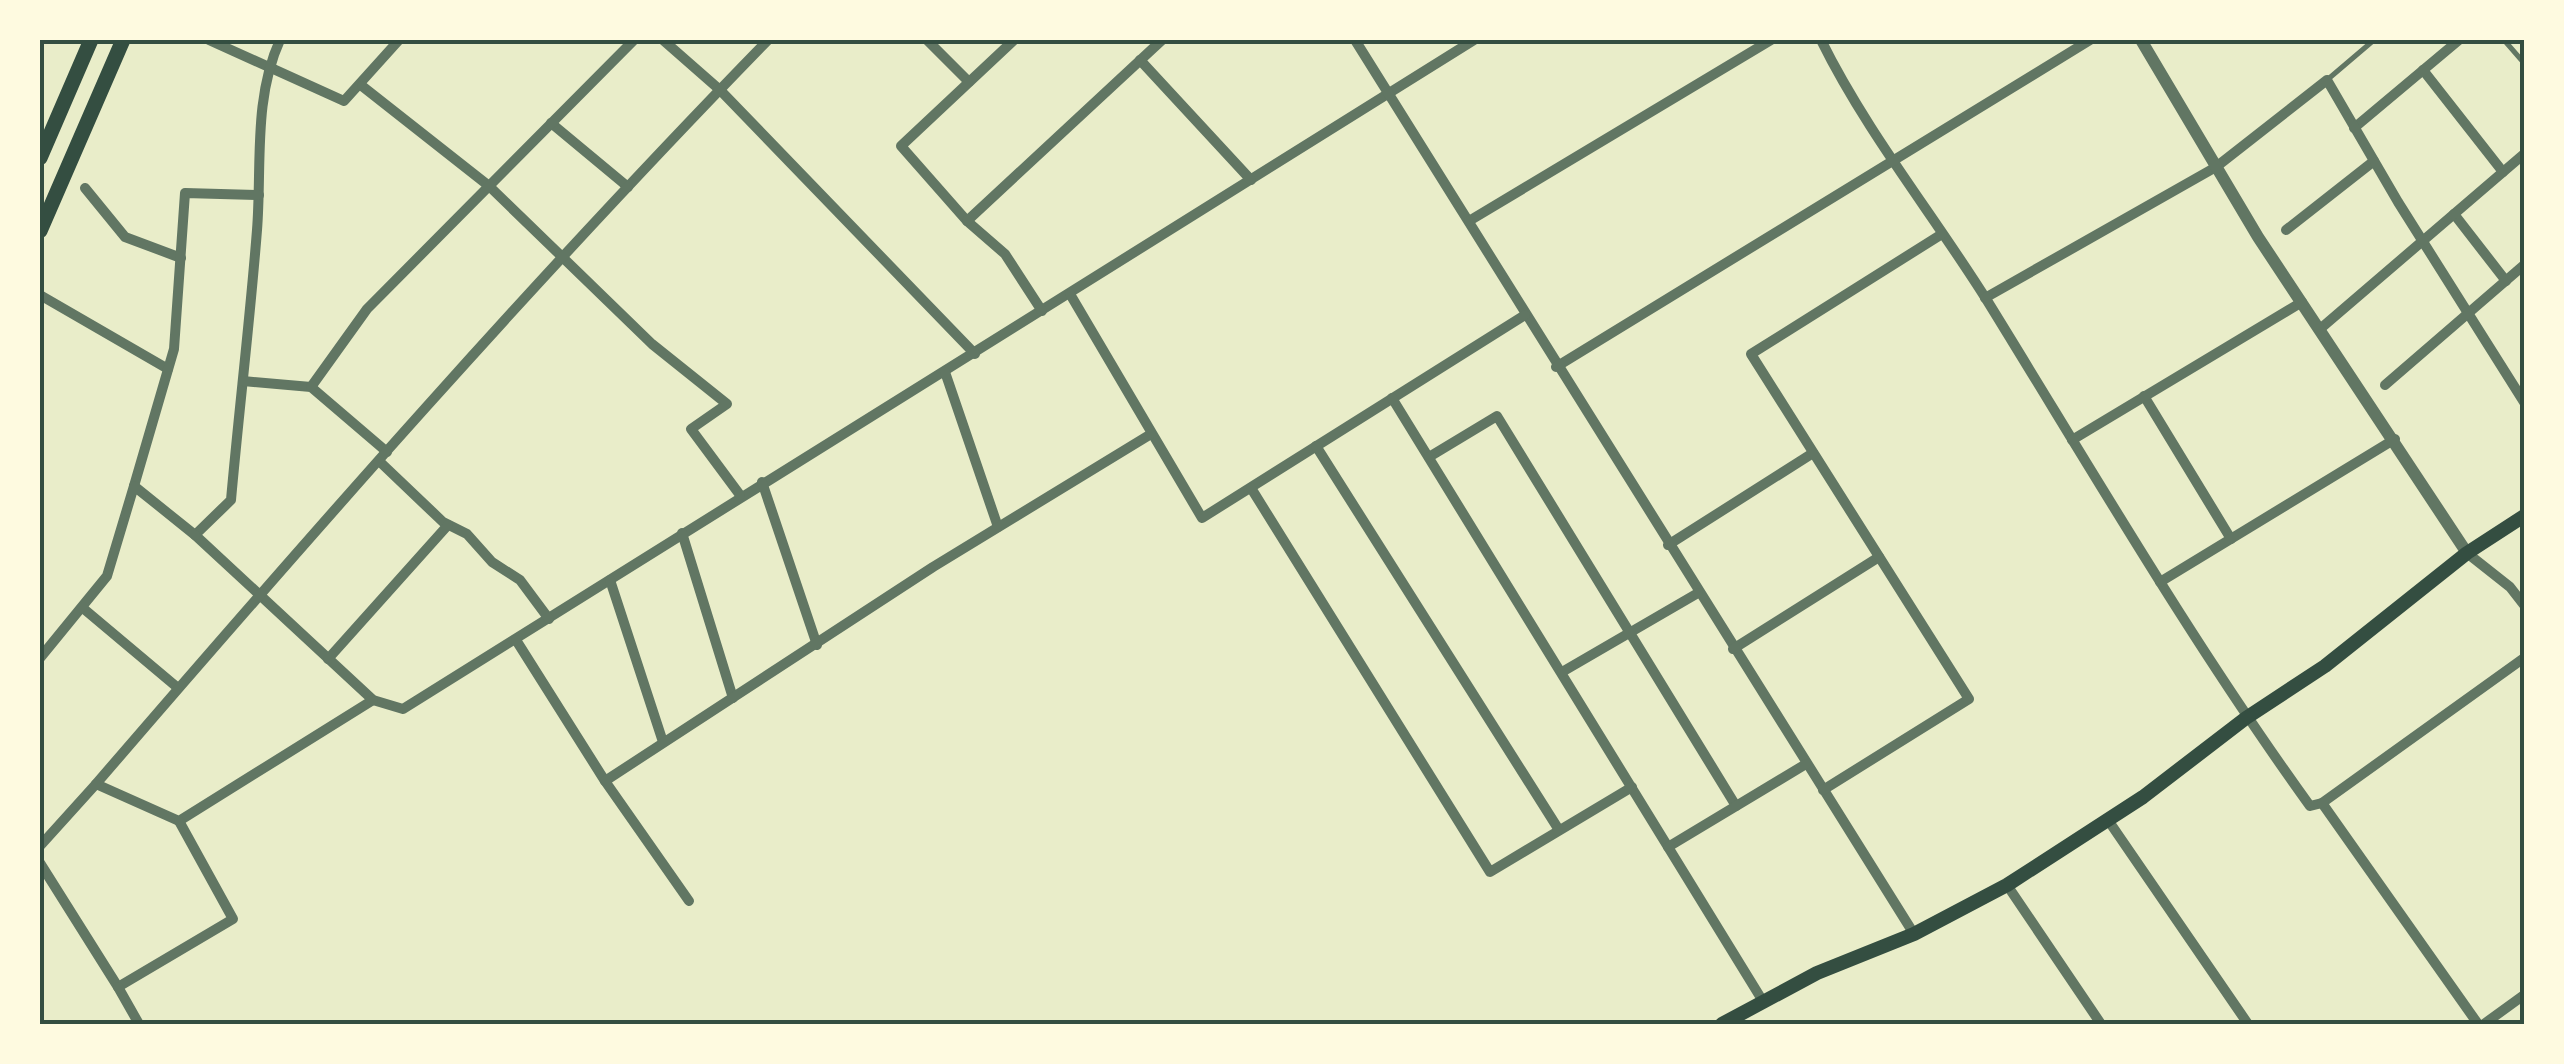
<svg xmlns="http://www.w3.org/2000/svg" width="2564" height="1064" viewBox="0 0 2564 1064" font-family="Georgia,serif">
	<style>
		.lines { fill: none; stroke-linecap: round; stroke-linejoin: round }
		.service { stroke: #617663; stroke-width: 5 }
		.minor { stroke: #617663; stroke-width: 10 }
		.tertiary { stroke: #617663; stroke-width: 12 }
		.secondary { stroke: #344e41; stroke-width: 14 }
		.primary { stroke: #344e41; stroke-width: 15 }
		.neatline { fill: none; stroke: #344e41; stroke-width: 4 }
	</style>
	<rect width="100%" height="100%" fill="#e9edc9"/>
	<g class="lines">
		<!-- service -->
		<g class="service">
			<path d="M2504 40 2524 63"/>
			<path d="M2327 80 2374 40"/>
		</g>
		<!-- minor -->
		<g class="minor">
			<path d="M209 40 344 101 399 40"/>
			<path d="M280 40C253 99 262 167 257 230 250 320 239 410 231 500L195 535 373 700 403 709 1474 40"/>
			<path d="M663 40 720 90 975 354"/>
			<path d="M927 40 969 82"/>
			<path d="M1014 40 901 146 967 221 1005 254 1042 311"/>
			<path d="M1355 40 1914 934"/>
			<path d="M1821 40C1867 133 1933 214 1988 302 2093 472 2193 644 2310 806L2322 803 2478 1024"/>
			<path d="M1140 60 1251 180"/>
			<path d="M2423 70 2503 172"/>
			<path d="M362 86 489 186 652 344 727 404 691 429 740 495"/>
			<path d="M551 123 628 187"/>
			<path d="M2354 128 2459 40"/>
			<path d="M85 188 125 237 181 258"/>
			<path d="M2454 214 2506 281"/>
			<path d="M967 221 1162 40"/>
			<path d="M1469 221 1771 40"/>
			<path d="M2286 230 2374 161"/>
			<path d="M1070 294 1202 518 1525 315"/>
			<path d="M40 295 168 369"/>
			<path d="M1985 298 2216 167 2327 80 2398 202 2524 402"/>
			<path d="M2320 329 2524 154"/>
			<path d="M1556 367 2090 40"/>
			<path d="M945 372 998 527"/>
			<path d="M243 381 311 387 387 452"/>
			<path d="M2385 385 2524 265"/>
			<path d="M311 387 367 309 634 40"/>
			<path d="M2144 396 2231 539"/>
			<path d="M1392 398 1764 1003"/>
			<path d="M2072 440 2302 302"/>
			<path d="M1316 446 1559 830"/>
			<path d="M1429 457 1497 416 1736 806"/>
			<path d="M379 461 443 522 467 534 492 562 520 580 549 619"/>
			<path d="M762 482 817 645"/>
			<path d="M134 486 174 349 185 193 259 195"/>
			<path d="M1251 488 1490 872 1632 787"/>
			<path d="M682 533 733 698"/>
			<path d="M1668 545 1813 453"/>
			<path d="M2467 553 2510 587 2524 605"/>
			<path d="M610 580 663 742"/>
			<path d="M2160 582 2395 439"/>
			<path d="M84 609 178 688"/>
			<path d="M516 640 605 781"/>
			<path d="M1733 649 1879 557"/>
			<path d="M40 658 107 576 134 486 195 535"/>
			<path d="M328 659 448 525"/>
			<path d="M1562 672 1698 593"/>
			<path d="M373 700 179 821 96 784C314 531 535 279 768 40"/>
			<path d="M1823 790 1969 699 1751 354 1942 234"/>
			<path d="M2322 803 2524 658"/>
			<path d="M2108 820 2248 1024"/>
			<path d="M40 846 96 784"/>
			<path d="M1668 847 1806 764"/>
			<path d="M40 863 118 987 233 919 179 821"/>
			<path d="M2007 885 2101 1024"/>
			<path d="M689 901 605 781 933 567 1151 434"/>
			<path d="M118 987 139 1024"/>
			<path d="M2484 1024 2524 995"/>
		</g>
		<!-- tertiary -->
		<path class="tertiary" d="M2141 40 2258 237 2467 553"/>
		<!-- secondary -->
		<path class="secondary" d="M1722 1024 1817 973 1914 934 2007 885 2143 797 2246 718 2325 666 2467 553 2524 516"/>
		<!-- primary -->
		<g class="primary">
			<path d="M40 158 91 40"/>
			<path d="M40 231 123 40"/>
		</g>
	</g>
	<!-- border -->
	<rect width="2564" height="1064" fill="none" stroke="#fefae0" stroke-width="85"/>
	<rect x="42" y="42" width="2480" height="980" class="neatline"/>
</svg>
